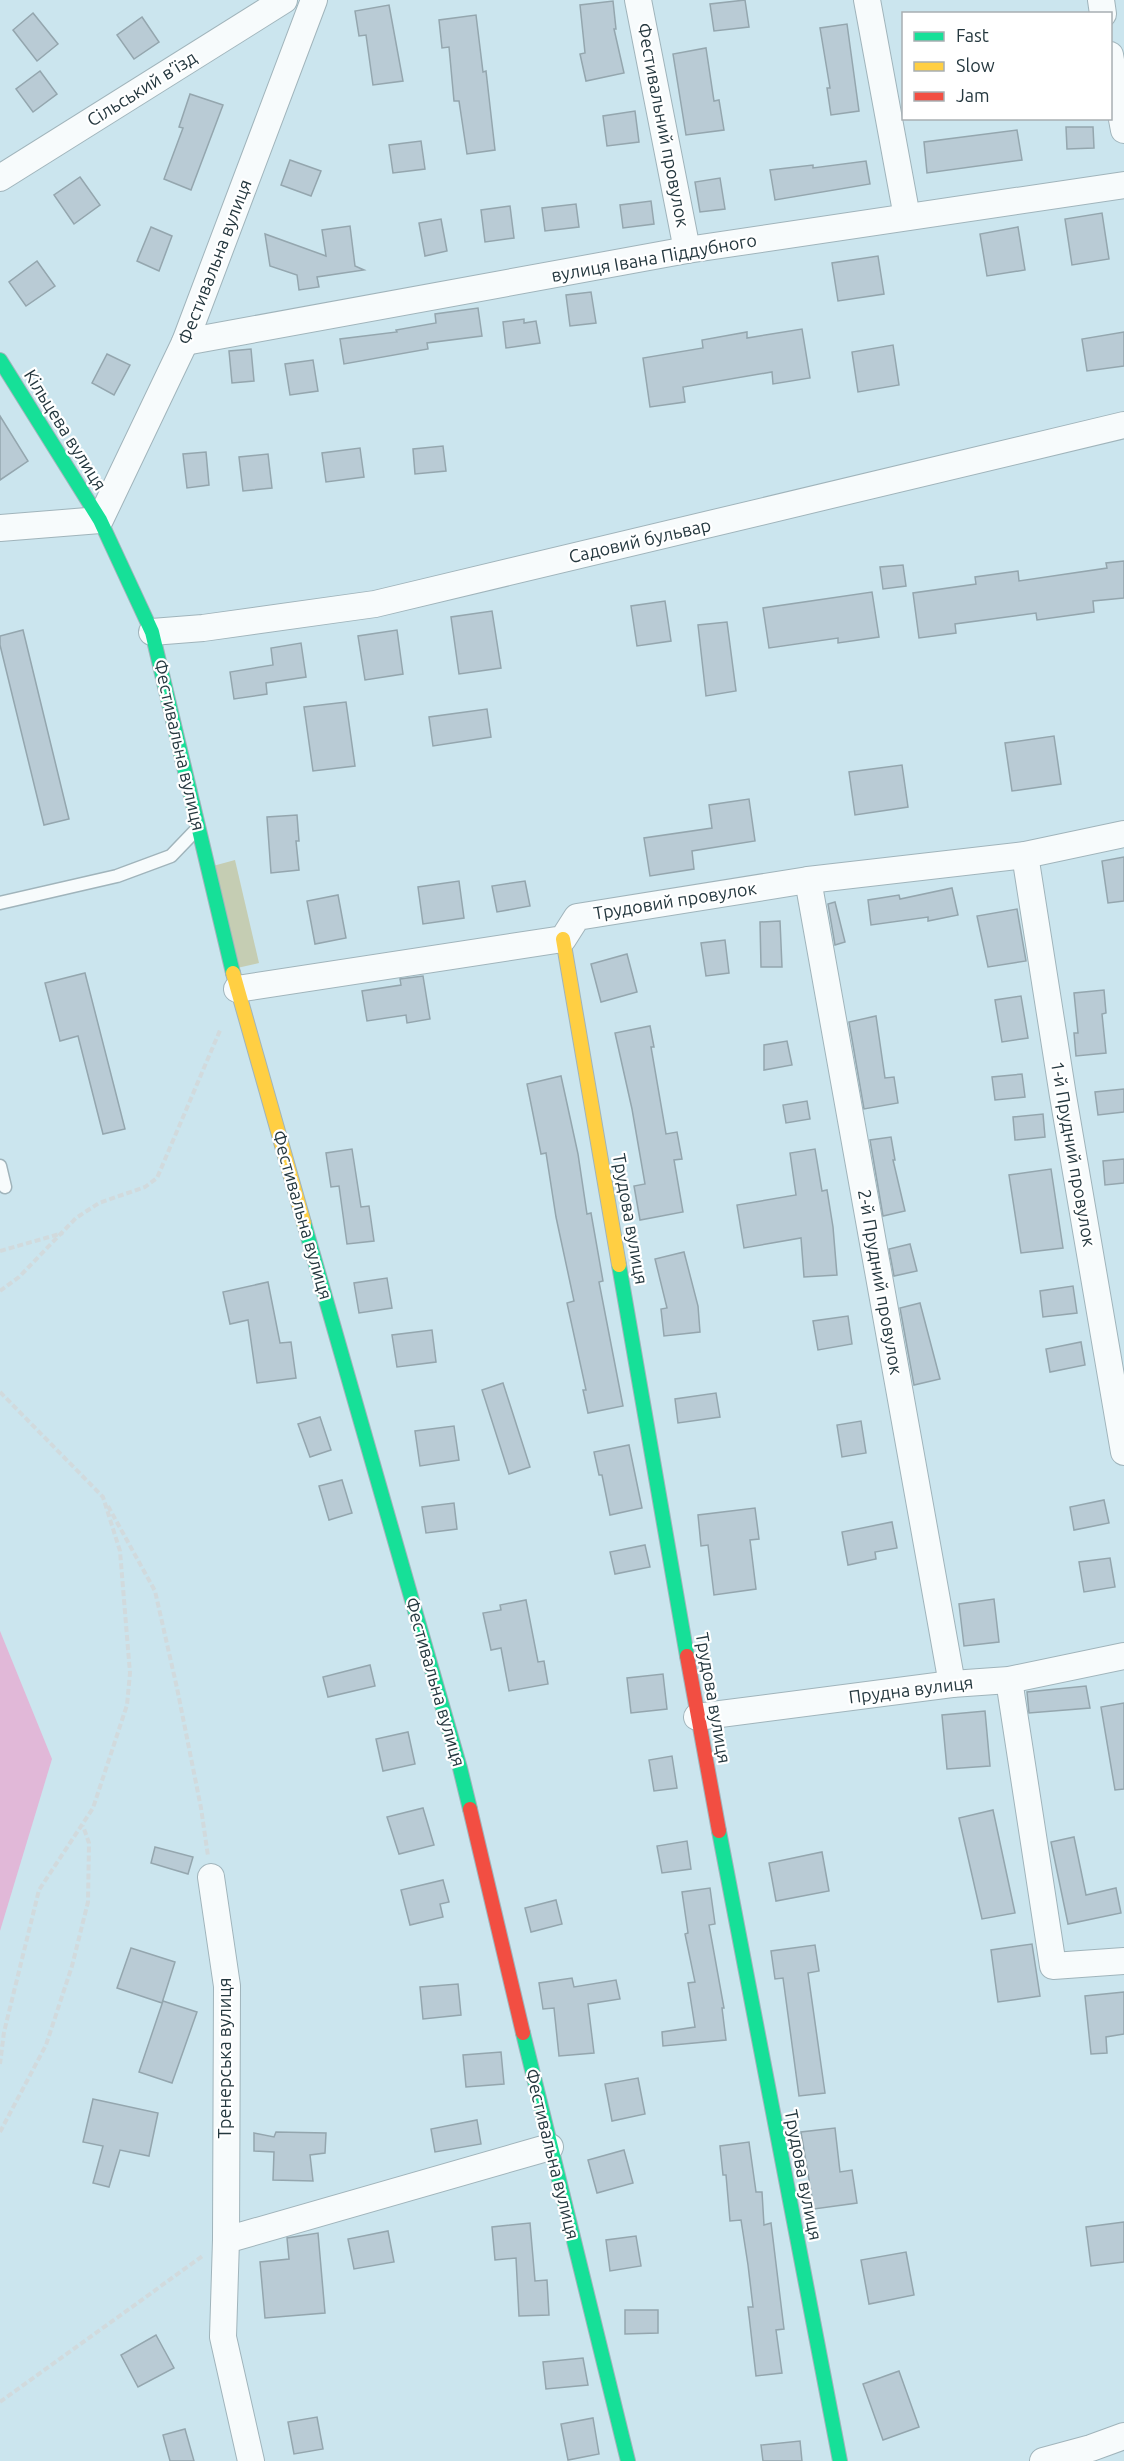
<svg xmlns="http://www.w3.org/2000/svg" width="1124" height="2461" viewBox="0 0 1124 2461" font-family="Ubuntu,sans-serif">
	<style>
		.green { fill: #c5cdb3 }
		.water { fill: #e1b8d8 }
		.building { fill: #b9cbd5; stroke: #94a6ae; stroke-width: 1.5 }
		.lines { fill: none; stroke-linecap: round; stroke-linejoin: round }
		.lane-casing { stroke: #a0b4bb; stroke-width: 15 }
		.street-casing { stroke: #a0b4bb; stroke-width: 28 }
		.fast-casing { stroke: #a0b4bb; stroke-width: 16 }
		.slow-casing { stroke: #a0b4bb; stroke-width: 16 }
		.jam-casing { stroke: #a0b4bb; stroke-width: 16 }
		.path { stroke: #d1dadd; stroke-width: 4; stroke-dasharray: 6 3; stroke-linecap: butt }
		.lane { stroke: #f7fbfc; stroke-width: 12 }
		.street { stroke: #f7fbfc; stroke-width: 26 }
		.fast { stroke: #16e098; stroke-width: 14 }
		.slow { stroke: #ffcf43; stroke-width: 14 }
		.jam { stroke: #f24e42; stroke-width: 14 }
		.labels { text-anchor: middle; stroke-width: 4.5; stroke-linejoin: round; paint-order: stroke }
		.street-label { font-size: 18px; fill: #25383f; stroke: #fff }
	</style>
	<rect width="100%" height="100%" fill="#cbe5ee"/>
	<!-- green -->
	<path class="green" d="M235 860 259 963 237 968 213 866Z"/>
	<!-- water -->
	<path class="water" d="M0 1631 52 1759 0 1931Z"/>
	<!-- building -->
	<g class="building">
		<path d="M745 0 749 27 714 31 710 4Z"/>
		<path d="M613 1 616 29H614L624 73 586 81 580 54 585 53 580 5Z"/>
		<path d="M389 5 403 81 373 85 366 35 359 36 355 11Z"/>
		<path d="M33 13 58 44 37 61 13 30Z"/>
		<path d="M476 15 483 72 486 71 495 150 467 154 459 101H454L449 47 442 48 439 20Z"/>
		<path d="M142 17 159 42 134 59 117 35Z"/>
		<path d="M847 24 859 111 831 115 827 88H830L820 28Z"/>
		<path d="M706 48 714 101 719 100 724 130 686 135 673 54Z"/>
		<path d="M40 71 57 94 33 112 16 89Z"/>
		<path d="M190 94 223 105 191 190 164 179 183 128 179 127Z"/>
		<path d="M635 111 639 142 607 146 603 116Z"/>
		<path d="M1066 127H1093L1094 148 1067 149Z"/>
		<path d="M1017 130 1022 160 927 173 924 142Z"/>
		<path d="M421 141 425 169 393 173 389 145Z"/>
		<path d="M290 160 321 171 311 196 281 185Z"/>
		<path d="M866 161 870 184 775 200 770 170 813 165V168Z"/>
		<path d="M80 177 100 205 74 224 54 195Z"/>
		<path d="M720 178 725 209 700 212 695 182Z"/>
		<path d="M651 201 654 224 623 228 620 205Z"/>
		<path d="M576 204 579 227 545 231 542 208Z"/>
		<path d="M510 206 514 238 485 242 481 210Z"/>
		<path d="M1102 213 1109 259 1072 265 1065 219Z"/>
		<path d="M441 219 447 251 425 256 419 223Z"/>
		<path d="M350 226 355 266 364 270 317 277 319 287 299 290 297 275 270 266 265 234 326 256 322 230Z"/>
		<path d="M151 227 172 236 159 271 137 261Z"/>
		<path d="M1018 227 1025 270 987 276 980 234Z"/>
		<path d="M878 256 884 294 838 301 832 263Z"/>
		<path d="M37 261 55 286 26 306 9 282Z"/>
		<path d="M591 292 596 323 570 326 566 295Z"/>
		<path d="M478 308 482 336 427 343 428 349 344 364 340 339 397 332 396 330 436 323 435 314Z"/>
		<path d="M524 319V323L536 321 540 343 506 348 503 322Z"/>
		<path d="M802 329 810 378 773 384 772 372 683 387 685 402 650 407 643 358 703 348 702 340 747 332V338Z"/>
		<path d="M1124 332V366L1087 371 1082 339Z"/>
		<path d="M893 345 899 385 858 392 852 352Z"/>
		<path d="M251 349 254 381 232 383 229 351Z"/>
		<path d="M107 354 130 365 114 395 92 383Z"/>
		<path d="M313 360 318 391 290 395 285 364Z"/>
		<path d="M0 416 28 461 0 480Z"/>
		<path d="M443 446 446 471 415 474 413 449Z"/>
		<path d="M360 448 364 477 326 482 322 453Z"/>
		<path d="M206 452 209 485 187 488 183 454Z"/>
		<path d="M268 454 272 488 243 491 239 457Z"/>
		<path d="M1124 561V598L1093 601 1094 612 1037 620 1036 613 955 624 956 633 919 638 913 593 976 584 975 577 1018 571 1019 581 1107 568 1106 563Z"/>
		<path d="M903 565 906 586 883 589 880 567Z"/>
		<path d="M872 592 879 637 838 643V638L769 648 763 608Z"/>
		<path d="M665 601 671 641 637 646 631 606Z"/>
		<path d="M492 611 501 668 459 674 451 617Z"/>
		<path d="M727 622 736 691 706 696 698 625Z"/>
		<path d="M23 630 69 819 44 825 0 645V636Z"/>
		<path d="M397 630 403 674 365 680 358 636Z"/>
		<path d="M301 643 306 677 266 683 267 694 234 699 230 672 273 665 271 648Z"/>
		<path d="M346 702 355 766 313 771 304 707Z"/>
		<path d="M487 709 491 737 433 746 429 717Z"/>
		<path d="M1054 736 1061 784 1012 791 1005 743Z"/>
		<path d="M902 765 908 807 855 815 849 772Z"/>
		<path d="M749 799 755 841 692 851 694 869 650 876 644 838 712 828 709 805Z"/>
		<path d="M297 815 299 841H296L299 870 271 873 267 817Z"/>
		<path d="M1124 857V901L1108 903 1102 861Z"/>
		<path d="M459 881 464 918 423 924 418 887Z"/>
		<path d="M525 881 530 906 497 912 492 886Z"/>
		<path d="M952 888 958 915 928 921V917L871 925 868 900 899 895 900 899Z"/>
		<path d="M338 895 346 938 315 944 307 901Z"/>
		<path d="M835 902 845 942 835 945 828 904Z"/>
		<path d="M1017 909 1026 961 988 967 977 916Z"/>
		<path d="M780 921 782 967H761L760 922Z"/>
		<path d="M725 940 729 973 706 976 701 943Z"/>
		<path d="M627 954 637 992 601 1002 591 964Z"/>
		<path d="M85 973 125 1129 103 1134 78 1036 60 1041 45 983Z"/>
		<path d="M423 976 430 1019 407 1023 406 1015 367 1021 362 991 401 985 400 979Z"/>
		<path d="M1104 990 1106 1013 1102 1014 1106 1053 1076 1056 1074 1033H1078L1074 993Z"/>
		<path d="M1021 996 1028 1038 1002 1042 995 1000Z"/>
		<path d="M876 1016 885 1078 894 1077 898 1103 864 1109 849 1022Z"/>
		<path d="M650 1026 654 1047H651L666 1134 677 1132 682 1159 674 1160 683 1212 640 1220 634 1186 645 1184 632 1109 615 1033Z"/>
		<path d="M787 1041 792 1065 764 1070V1045Z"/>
		<path d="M1022 1074 1025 1097 995 1100 992 1077Z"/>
		<path d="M561 1076 578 1154 587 1214 591 1213 603 1281 599 1282 623 1406 588 1413 583 1390H586L567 1303 574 1301 556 1217 546 1153 541 1154 527 1084Z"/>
		<path d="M1124 1089V1112L1098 1115 1095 1092Z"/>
		<path d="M807 1101 810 1119 786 1123 783 1105Z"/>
		<path d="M1043 1114 1045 1137 1015 1140 1013 1117Z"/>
		<path d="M891 1137 895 1160H893L905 1211 883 1216 870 1140Z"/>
		<path d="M352 1149 361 1207 369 1206 374 1241 347 1244 339 1186 331 1187 326 1153Z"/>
		<path d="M815 1149 822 1191 827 1190 833 1227 837 1275 804 1277 801 1238 744 1248 737 1205 796 1195 790 1153Z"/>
		<path d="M1124 1159V1183L1105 1185 1103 1161Z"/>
		<path d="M1051 1169 1063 1248 1021 1253 1009 1175Z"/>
		<path d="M910 1244 917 1271 894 1276 889 1249Z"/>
		<path d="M684 1252 698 1306 700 1332 664 1336 661 1309 667 1308 655 1259Z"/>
		<path d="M387 1278 392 1308 359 1313 354 1283Z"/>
		<path d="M268 1282 280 1343 291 1342 296 1378 257 1383 248 1320 230 1324 223 1292Z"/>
		<path d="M1073 1286 1077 1313 1043 1317 1040 1291Z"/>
		<path d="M920 1303 940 1379 914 1385 900 1308Z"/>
		<path d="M848 1316 852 1344 818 1350 813 1321Z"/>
		<path d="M432 1330 436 1362 397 1367 392 1335Z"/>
		<path d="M1081 1342 1085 1365 1050 1372 1046 1349Z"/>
		<path d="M503 1383 530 1467 509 1474 482 1390Z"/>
		<path d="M716 1393 720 1417 678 1423 675 1399Z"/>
		<path d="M320 1417 331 1450 310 1457 298 1424Z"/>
		<path d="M861 1421 866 1453 842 1457 837 1425Z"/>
		<path d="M454 1426 459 1460 420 1466 415 1431Z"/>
		<path d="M629 1445 642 1508 610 1515 602 1475H599L594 1452Z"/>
		<path d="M342 1480 352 1513 329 1520 319 1486Z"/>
		<path d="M1104 1500 1109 1523 1074 1530 1070 1507Z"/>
		<path d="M454 1503 457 1529 426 1533 422 1507Z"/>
		<path d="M755 1508 759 1539 750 1540 756 1589 714 1595 708 1545 701 1546 698 1515Z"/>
		<path d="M892 1522 897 1548 875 1552 876 1559 848 1565 842 1532Z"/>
		<path d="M645 1545 650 1567 615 1574 610 1552Z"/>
		<path d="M1110 1558 1115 1587 1084 1592 1079 1562Z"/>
		<path d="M994 1599 999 1642 964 1646 959 1604Z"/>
		<path d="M526 1600 538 1662 544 1661 548 1684 509 1691 501 1648 491 1650 483 1613 501 1610 500 1605Z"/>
		<path d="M370 1665 375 1686 328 1697 323 1677Z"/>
		<path d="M663 1674 667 1709 631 1713 627 1678Z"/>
		<path d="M1086 1686 1090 1708 1029 1713 1027 1692Z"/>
		<path d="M1124 1703V1789L1115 1790 1101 1707Z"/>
		<path d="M985 1711 990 1766 947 1769 942 1715Z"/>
		<path d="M408 1732 415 1764 383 1771 376 1739Z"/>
		<path d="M672 1756 677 1788 654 1791 649 1760Z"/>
		<path d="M423 1808 434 1845 399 1854 387 1817Z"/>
		<path d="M993 1810 1015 1913 982 1919 959 1818Z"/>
		<path d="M1074 1837 1086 1895 1116 1888 1121 1913 1068 1924 1051 1842Z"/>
		<path d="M687 1841 691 1869 662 1873 657 1846Z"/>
		<path d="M155 1847 193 1857 188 1874 151 1863Z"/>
		<path d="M822 1852 829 1891 776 1901 769 1863Z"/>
		<path d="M443 1880 449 1902 440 1904 443 1917 410 1925 401 1890Z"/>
		<path d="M710 1888 715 1924 709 1925 724 2008H722L726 2040 663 2046 662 2032 695 2027 688 1983 695 1982 685 1934 688 1933 682 1892Z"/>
		<path d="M556 1900 562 1924 531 1932 525 1908Z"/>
		<path d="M1032 1944 1040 1996 998 2002 991 1950Z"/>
		<path d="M815 1945 819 1971 808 1973 825 2093 799 2096 783 1978 775 1979 771 1951Z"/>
		<path d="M131 1948 175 1962 162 2003 117 1988Z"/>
		<path d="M572 1978 574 1987 616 1980 620 1999 588 2004 594 2053 559 2056 554 2008 543 2009 539 1983Z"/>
		<path d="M458 1984 461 2015 423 2019 420 1987Z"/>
		<path d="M1124 1992V2034L1106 2037 1107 2053 1091 2054 1085 1996Z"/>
		<path d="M163 2001 197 2012 172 2083 139 2072Z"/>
		<path d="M501 2052 504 2084 466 2087 463 2055Z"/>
		<path d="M638 2078 645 2114 612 2121 605 2084Z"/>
		<path d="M93 2099 158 2113 149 2156 120 2150 109 2187 93 2183 103 2146 83 2142Z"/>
		<path d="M477 2120 481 2144 435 2152 431 2129Z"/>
		<path d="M835 2128 840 2172 852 2170 857 2203 814 2209 801 2132Z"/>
		<path d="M276 2132 326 2133 325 2153 310 2155 313 2181 273 2180 274 2152 254 2151V2133L274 2137Z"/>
		<path d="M749 2142 756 2192H762L764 2225 771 2223 784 2329 776 2330 782 2373 756 2376 748 2307H753L748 2265 741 2220 730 2221 726 2175H723L720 2146Z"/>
		<path d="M624 2150 633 2183 597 2193 588 2160Z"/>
		<path d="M1124 2222V2262L1091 2266 1086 2227Z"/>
		<path d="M530 2223 535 2281 547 2280 549 2315 519 2316 516 2258 495 2260 492 2227Z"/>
		<path d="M388 2231 394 2262 354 2269 348 2239Z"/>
		<path d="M318 2233 325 2313 265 2318 260 2262 289 2259 287 2238Z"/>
		<path d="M636 2236 641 2266 610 2271 606 2240Z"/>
		<path d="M906 2252 914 2295 869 2304 861 2260Z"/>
		<path d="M625 2310H658V2333L625 2334Z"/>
		<path d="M156 2335 174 2368 138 2387 121 2355Z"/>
		<path d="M583 2358 588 2385 546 2389 543 2362Z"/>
		<path d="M899 2371 919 2427 883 2440 863 2384Z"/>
		<path d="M317 2417 323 2449 294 2454 288 2422Z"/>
		<path d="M593 2418 599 2454 568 2460 561 2424Z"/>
		<path d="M185 2429 194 2461H170L163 2435Z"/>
		<path d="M800 2441 802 2461H763L761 2445Z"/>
	</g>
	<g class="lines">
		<defs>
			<g id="lane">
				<path d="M0 903 117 876 171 856 195 831"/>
				<path d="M0 1166 5 1187"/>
			</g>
			<g id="street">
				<path d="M638 0 687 250"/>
				<path d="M867 0 907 217"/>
				<path d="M1101 0 1103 14"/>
				<path d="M1110 55 1124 130"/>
				<path d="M0 178 284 0"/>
				<path d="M185 342 687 250 1124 185"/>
				<path d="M0 528 100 520 185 342 314 0"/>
				<path d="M152 632 203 628 375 604 1124 425"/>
				<path d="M1025 855 1063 1096 1124 1452"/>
				<path d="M808 880 952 1684"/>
				<path d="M237 989 563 939 577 917 808 880 1025 855 1124 834"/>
				<path d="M1009 1680 1053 1966 1124 1961"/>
				<path d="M697 1717 952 1684 1009 1680 1124 1656"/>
				<path d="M211 1877 227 1986 226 2240"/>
				<path d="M251 2461 223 2337 226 2240 550 2147"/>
				<path d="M1043 2461 1091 2448 1124 2436"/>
			</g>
			<g id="fast">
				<path d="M0 360 100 520 152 632 233 973"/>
				<path d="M304 1223 460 1768 470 1809"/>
				<path d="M619 1265 687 1656"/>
				<path d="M719 1831 840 2461"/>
				<path d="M523 2033 628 2461"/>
			</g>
			<g id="slow">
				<path d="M563 939 619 1265"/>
				<path d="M233 973 304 1223"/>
			</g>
			<g id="jam">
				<path d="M687 1656 719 1831"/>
				<path d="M470 1809 523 2033"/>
			</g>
		</defs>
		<!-- lane casing -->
		<use href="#lane" class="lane-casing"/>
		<!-- street casing -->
		<use href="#street" class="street-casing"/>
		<!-- fast casing -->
		<use href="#fast" class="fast-casing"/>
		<!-- slow casing -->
		<use href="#slow" class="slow-casing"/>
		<!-- jam casing -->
		<use href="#jam" class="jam-casing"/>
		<!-- path -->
		<g class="path">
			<path d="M0 1251 63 1233"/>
			<path d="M0 1291 19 1277 76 1218 99 1203 145 1187 157 1178 221 1028"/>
			<path d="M0 1392 103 1497 120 1551 130 1673 127 1705 93 1808 39 1890 4 2032 0 2064"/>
			<path d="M108 1506 155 1591 177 1688 201 1808 208 1856"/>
			<path d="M0 2132 46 2045 72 1966 88 1902 89 1843 83 1826"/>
			<path d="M0 2402 204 2255"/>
		</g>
		<!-- lane -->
		<use href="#lane" class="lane"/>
		<!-- street -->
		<use href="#street" class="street"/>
		<!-- fast -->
		<use href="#fast" class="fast"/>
		<!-- slow -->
		<use href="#slow" class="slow"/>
		<!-- jam -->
		<use href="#jam" class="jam"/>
	</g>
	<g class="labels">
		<!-- street labels -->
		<g class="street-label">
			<text transform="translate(142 89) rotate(-32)" y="6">Сільський в’їзд</text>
			<text transform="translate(663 125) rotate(79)" y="6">Фестивальний провулок</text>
			<text transform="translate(654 258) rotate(-10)" y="6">вулиця Івана Піддубного</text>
			<text transform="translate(215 262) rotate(-69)" y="6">Фестивальна вулиця</text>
			<text transform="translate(65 430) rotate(58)" y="6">Кільцева вулиця</text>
			<text transform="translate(640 541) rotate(-13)" y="6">Садовий бульвар</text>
			<text transform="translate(179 745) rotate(77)" y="6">Фестивальна вулиця</text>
			<text transform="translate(675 901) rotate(-9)" y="6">Трудовий провулок</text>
			<text transform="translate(1073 1154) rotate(80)" y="6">1-й Прудний провулок</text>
			<text transform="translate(302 1215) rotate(74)" y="6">Фестивальна вулиця</text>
			<text transform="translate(630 1219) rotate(80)" y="6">Трудова вулиця</text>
			<text transform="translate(880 1282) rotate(80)" y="6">2-й Прудний провулок</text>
			<text transform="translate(435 1682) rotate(74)" y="6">Фестивальна вулиця</text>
			<text transform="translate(911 1690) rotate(-7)" y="6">Прудна вулиця</text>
			<text transform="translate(713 1698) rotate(80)" y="6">Трудова вулиця</text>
			<text transform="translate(225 2058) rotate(-90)" y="6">Тренерська вулиця</text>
			<text transform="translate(552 2154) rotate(76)" y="6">Фестивальна вулиця</text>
			<text transform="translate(803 2175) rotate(79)" y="6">Трудова вулиця</text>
		</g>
	</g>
	<!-- legend -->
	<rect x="902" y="12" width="210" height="108" fill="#ffffff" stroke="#a8afb2" stroke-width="1.5"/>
	<rect x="914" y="32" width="30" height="9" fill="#16e098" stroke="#a8afb2" stroke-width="1.5"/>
	<text x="956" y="42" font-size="18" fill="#25383f">Fast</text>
	<rect x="914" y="62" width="30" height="9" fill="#ffcf43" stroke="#a8afb2" stroke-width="1.5"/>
	<text x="956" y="72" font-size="18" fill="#25383f">Slow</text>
	<rect x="914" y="92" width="30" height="9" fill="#f24e42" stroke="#a8afb2" stroke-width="1.5"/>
	<text x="956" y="102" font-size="18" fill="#25383f">Jam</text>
</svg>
